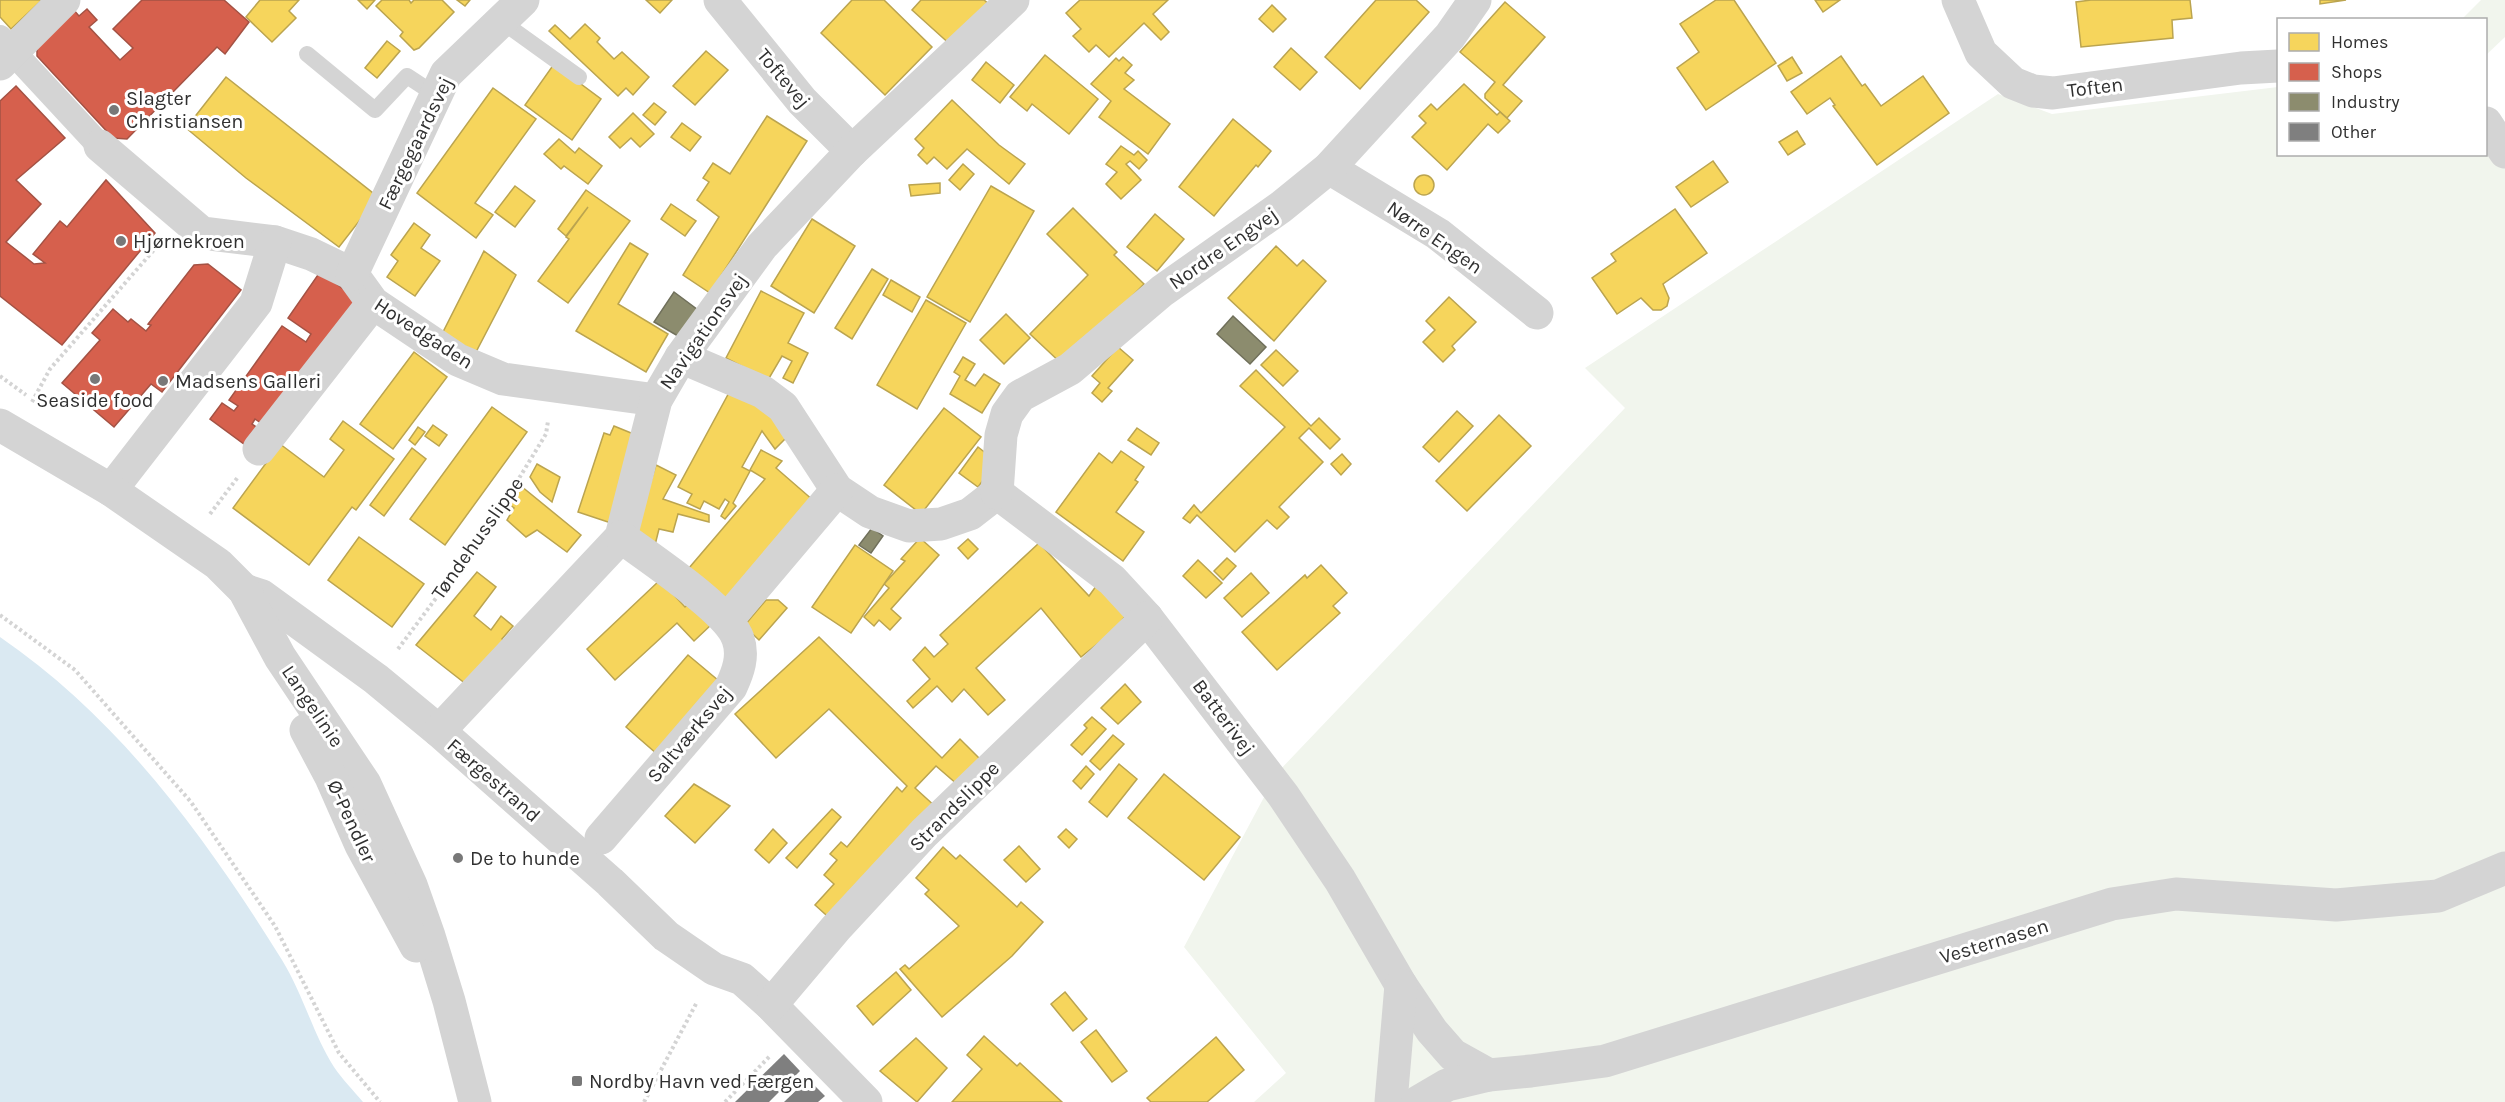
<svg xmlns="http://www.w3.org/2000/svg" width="2505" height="1102" viewBox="0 0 2505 1102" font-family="Karla,sans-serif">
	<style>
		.green { fill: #f1f5ed }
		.water { fill: #dae9f2 }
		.homes { fill: #f6d55c; stroke: #bba44f; stroke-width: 1.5 }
		.shops { fill: #d6604d; stroke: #a45244; stroke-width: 1.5 }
		.industry { fill: #8c8c6e; stroke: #70705b; stroke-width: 1.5 }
		.building { fill: #7f7f7f }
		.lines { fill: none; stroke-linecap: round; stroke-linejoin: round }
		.path { stroke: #d4d4d4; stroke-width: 4; stroke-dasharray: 3 3; stroke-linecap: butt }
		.service { stroke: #d4d4d4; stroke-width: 16 }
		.pedestrian { stroke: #d4d4d4; stroke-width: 26 }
		.minor { stroke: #d4d4d4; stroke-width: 33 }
		.tertiary { stroke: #d4d4d4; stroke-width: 33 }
		.poi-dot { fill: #787878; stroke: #fff; stroke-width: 2 }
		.labels { text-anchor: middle; stroke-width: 6; stroke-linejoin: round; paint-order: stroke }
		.street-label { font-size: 20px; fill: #303030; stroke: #fff }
		.poi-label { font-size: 20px; fill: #303030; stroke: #fff; text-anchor: start }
	</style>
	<rect width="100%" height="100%" fill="#fff"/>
	<!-- green -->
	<g class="green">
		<path d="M2481 0H2505V37L2486 55V20L2462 19Z"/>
		<path d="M2278 87V154H2486V120L2505 147V1102H1254L1286 1073 1184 947 1277 773 1625 408 1585 368 1998 94 2052 114Z"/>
	</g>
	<!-- water -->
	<path class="water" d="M0 637C120 719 206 838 282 960 303 994 313 1034 334 1067 342 1079 353 1090 363 1102H0Z"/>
	<!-- homes -->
	<g class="homes">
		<path d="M0 0H42L11 29 0 17Z"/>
		<path d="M260 0H299L289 11 296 18 272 42 246 17Z"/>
		<path d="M358 0H375L367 9Z"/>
		<path d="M382 0H409L411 3 414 0H442L454 12 419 48 414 50 400 36 403 32 376 6Z"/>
		<path d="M457 0H470L465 6Z"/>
		<path d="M646 0H672L660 13Z"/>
		<path d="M852 0H884L932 47 885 95 821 33Z"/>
		<path d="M921 0H984L990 5 953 47 912 10Z"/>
		<path d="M1080 0H1168L1153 14 1169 32 1161 40 1144 23 1109 57 1096 45 1089 52 1073 36 1081 29 1066 13Z"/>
		<path d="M1376 0H1416L1429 12 1360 89 1325 57Z"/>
		<path d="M1716 0H1734L1776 63 1706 110 1677 68 1699 52 1680 24Z"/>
		<path d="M1815 0H1840L1823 12Z"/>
		<path d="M2091 0H2190L2192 18 2172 20 2173 38 2081 47 2076 2Z"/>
		<path d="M2320 0H2346L2320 4Z"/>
		<path d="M1505 2 1545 37 1503 85 1522 101 1507 118 1485 98V94L1495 82 1460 52Z"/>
		<path d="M1272 5 1286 19 1273 32 1259 19Z"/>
		<path d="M585 24 600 38 597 42 614 59 622 52 649 77 633 95 626 88 618 96 549 31 555 25 570 39Z"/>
		<path d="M387 41 400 51 377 78 365 68Z"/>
		<path d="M1291 48 1317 72 1300 90 1274 67Z"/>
		<path d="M706 51 728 70 695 105 673 86Z"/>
		<path d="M1045 55 1098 99 1069 134 1032 104 1027 111 1010 97Z"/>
		<path d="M1841 56 1862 86 1865 84 1881 106 1923 76 1949 113 1877 165 1833 106 1835 105 1830 98 1807 114 1791 92Z"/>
		<path d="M1123 57 1132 65 1125 73 1134 80 1124 89 1170 124 1148 154 1099 117 1111 101 1091 84 1116 58 1119 61Z"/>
		<path d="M1792 57 1802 73 1787 81 1778 66Z"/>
		<path d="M986 62 1014 85 1000 103 972 80Z"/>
		<path d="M554 64 601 99 572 140 525 105Z"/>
		<path d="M226 77 378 197 339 247 246 178 186 128Z"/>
		<path d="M1464 84 1497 115 1500 112 1510 121 1498 133 1488 124 1447 170 1412 137 1426 123 1419 116 1431 104 1437 110Z"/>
		<path d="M493 88 536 119 475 203 493 215 476 238 417 193Z"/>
		<path d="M952 100 999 145 1025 164 1009 184 967 149 947 169 934 157 927 164 918 155 924 148 915 139Z"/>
		<path d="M654 103 666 112 655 125 643 115Z"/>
		<path d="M633 113 654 134 640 147 631 138 620 148 609 137Z"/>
		<path d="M767 116 807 141 710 293 683 275 719 217 697 200 709 182 703 178 713 163 730 174Z"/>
		<path d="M1233 119 1271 151 1258 167 1256 165 1214 216 1179 187Z"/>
		<path d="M682 123 701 137 690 151 671 137Z"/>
		<path d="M1797 131 1805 144 1788 155 1779 142Z"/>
		<path d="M559 139 575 153 579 148 602 166 588 184 564 166 561 169 544 154Z"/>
		<path d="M1121 146 1134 155 1138 151 1147 160 1139 169 1130 161 1126 164 1141 180 1121 199 1106 184 1117 172 1106 164Z"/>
		<path d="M1713 161 1728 182 1691 207 1676 187Z"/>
		<path d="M963 164 974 174 960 190 949 180Z"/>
		<circle cx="1424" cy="185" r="10"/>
		<path d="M940 183V193L911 196 909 185Z"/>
		<path d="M515 186 535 201 515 227 495 212Z"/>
		<path d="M991 186 1034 211 970 322 927 297Z"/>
		<path d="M586 190 630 221 568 303 538 281 569 239 566 237 588 207 566 236 558 229Z"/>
		<path d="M671 204 696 221 685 236 661 219Z"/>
		<path d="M1073 208 1117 252 1114 255 1144 284 1064 366 1030 334 1088 275 1047 234Z"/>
		<path d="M1675 209 1707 253 1663 284 1669 298 1667 306 1661 310H1653L1641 298 1617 314 1592 278 1616 261 1611 254Z"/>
		<path d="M1155 214 1184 239 1157 271 1127 247Z"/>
		<path d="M812 219 855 246 814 313 771 286Z"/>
		<path d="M414 223 430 235 421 248 440 261 415 296 387 277 398 261 391 255Z"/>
		<path d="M630 243 648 254 618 304 668 334 646 372 576 331Z"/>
		<path d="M1276 246 1297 266 1303 260 1326 281 1274 341 1228 298Z"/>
		<path d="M484 251 516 275 476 352 442 334Z"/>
		<path d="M872 269 888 279 852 339 835 328Z"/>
		<path d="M891 280 920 297 912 312 883 295Z"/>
		<path d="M761 291 804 313 788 343 808 353 793 383 783 378 792 361 782 356 768 380 726 358Z"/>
		<path d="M1449 297 1476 322 1452 346 1455 350 1443 362 1423 342 1435 330 1426 321Z"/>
		<path d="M926 300 966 323 917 409 877 385Z"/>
		<path d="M1006 314 1030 338 1004 364 980 340Z"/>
		<path d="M1118 347 1133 360 1108 388 1112 391 1102 402 1092 393 1100 383 1092 376Z"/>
		<path d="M1276 350 1298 371 1283 386 1261 365Z"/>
		<path d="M414 352 447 377 393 449 360 424Z"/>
		<path d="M963 357 975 364 965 380 975 386 984 374 1000 384 982 413 950 394 960 376 954 372Z"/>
		<path d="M1256 370 1311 426 1319 418 1340 439 1330 449 1309 428 1299 438 1323 462 1279 507 1289 517 1277 529 1267 520 1235 552 1197 515 1190 523 1183 518 1194 505 1201 513 1285 427 1240 386Z"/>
		<path d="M731 389 773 411 789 435 775 449 762 431 742 467 750 471 733 503 736 506 725 519 721 516 729 502 725 499 719 509 704 501 700 509 687 503 692 494 678 487Z"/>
		<path d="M492 407 527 432 445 545 410 519Z"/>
		<path d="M944 408 981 437 921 514 884 485Z"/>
		<path d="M1457 411 1473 426 1439 462 1423 447Z"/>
		<path d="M1499 415 1531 446 1467 511 1436 481Z"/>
		<path d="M343 421 394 459 356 510 352 507 309 565 233 508 280 444 324 477 344 450 330 439Z"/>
		<path d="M433 425 447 435 439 446 425 436Z"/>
		<path d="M614 426 636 435 614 524 578 512 604 433 610 435Z"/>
		<path d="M418 427 425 432 415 445 409 440Z"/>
		<path d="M1137 428 1159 443 1151 455 1128 440Z"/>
		<path d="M978 447 992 458 990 471 978 487 959 473Z"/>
		<path d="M412 448 426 459 384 516 370 505Z"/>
		<path d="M761 450 782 461 776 468 814 501 727 601 689 568 765 479 750 470Z"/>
		<path d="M1121 451 1144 467 1135 480 1138 482 1116 512 1144 532 1123 561 1056 512 1099 453 1112 463Z"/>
		<path d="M1342 454 1351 464 1341 475 1331 464Z"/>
		<path d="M537 464 560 477 552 502 540 492 530 477Z"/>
		<path d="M656 465 676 475 663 499 709 515V522L678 514 673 532 659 529 654 549 635 531Z"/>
		<path d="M521 486 581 535 567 552 537 530 526 537 507 520 514 508 509 504Z"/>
		<path d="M359 537 424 584 392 627 328 580Z"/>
		<path d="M920 538 939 555 891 609 901 618 890 630 879 620 874 626 864 617 889 588 884 584 905 561 901 559Z"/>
		<path d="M968 539 978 549 968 559 958 548Z"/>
		<path d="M1039 543 1089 596 1099 582 1126 615 1116 629 1081 657 1041 608 976 668 1005 700 988 715 964 689 952 702 937 686 913 708 907 701 930 679 913 660 925 647 934 657 948 644 940 635Z"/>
		<path d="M855 545 893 571 851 633 812 607Z"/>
		<path d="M1227 558 1236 566 1223 580 1214 571Z"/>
		<path d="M1198 560 1222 583 1206 598 1183 576Z"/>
		<path d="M1321 565 1347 593 1333 606 1340 613 1277 670 1242 632 1305 575 1307 578Z"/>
		<path d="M477 572 496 587 474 616 491 630 501 616 513 626 502 639 507 643 471 688 416 645Z"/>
		<path d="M1251 573 1269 593 1242 617 1224 598Z"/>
		<path d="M660 580 685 607 691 601 712 624 694 641 677 623 615 680 587 649Z"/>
		<path d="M766 600H778L787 608 759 640 744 626Z"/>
		<path d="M819 637 942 758 960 739 988 767 965 791 936 766 915 788 937 808 835 923 815 905 834 884 824 875 837 860 830 854 841 842 847 847 897 787 902 792 907 786 829 709 776 758 735 714Z"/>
		<path d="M688 655 725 686 657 754 626 727Z"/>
		<path d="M1125 684 1141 702 1118 724 1101 708Z"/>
		<path d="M1092 717 1106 729 1082 755 1071 745 1087 728 1084 725Z"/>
		<path d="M1113 735 1124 744 1100 770 1090 761Z"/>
		<path d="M1119 764 1137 779 1107 817 1089 802Z"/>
		<path d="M1086 766 1094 774 1081 789 1073 781Z"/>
		<path d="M1164 774 1240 837 1204 880 1128 818Z"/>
		<path d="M694 784 730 806 695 843 665 816Z"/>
		<path d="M832 809 841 817 797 868 786 858Z"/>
		<path d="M773 829 787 843 769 863 755 850Z"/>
		<path d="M1066 829 1077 839 1069 848 1058 837Z"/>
		<path d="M1019 846 1040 869 1026 882 1004 860Z"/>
		<path d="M943 847 956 859 960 855 1017 907 1021 902 1043 922 1012 956 942 1017 900 969 905 965 909 969 959 926 925 894 929 890 916 878Z"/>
		<path d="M896 972 911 990 873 1025 857 1006Z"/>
		<path d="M1065 992 1087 1019 1073 1031 1051 1004Z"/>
		<path d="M1096 1030 1127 1071 1112 1082 1081 1042Z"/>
		<path d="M984 1036 1017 1066 1020 1063 1062 1102H952L982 1069 967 1055Z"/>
		<path d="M1216 1037 1244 1070 1207 1102H1151L1147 1098Z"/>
		<path d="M916 1038 947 1068 917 1102 880 1071Z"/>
	</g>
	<!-- shops -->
	<g class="shops">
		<path d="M142 0H224L249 22 225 54 217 47 127 139 113 138 37 56V42L73 9 79 16 87 9 97 20 89 27 120 60 133 48 113 29Z"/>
		<path d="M16 86 65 138 16 180 41 204 6 242 34 264 45 263 33 254 60 221 67 227 106 180 155 233 62 345 0 296V101Z"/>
		<path d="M208 264 241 290 162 392 151 384 114 427 62 383 100 340 92 333 113 309 128 322 131 319 146 331 151 325 148 324 194 265Z"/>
		<path d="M320 272 357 299 268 428 255 419 252 424 265 433 252 450 210 419 222 403 234 411 238 406 229 400 282 326 306 342 311 334 288 318Z"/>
	</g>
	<!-- industry -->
	<g class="industry">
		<path d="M674 292 702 313 683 339 654 322Z"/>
		<path d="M1233 316 1266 347 1250 364 1217 334Z"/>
		<path d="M872 528 883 536 871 553 859 545Z"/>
	</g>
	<!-- building -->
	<g class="building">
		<path d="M784 1054 800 1071 769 1102H735Z"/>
		<path d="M808 1079 825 1096 818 1102H784Z"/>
	</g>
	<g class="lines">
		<!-- path -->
		<g class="path">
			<path d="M0 376 26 395"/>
			<path d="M32 402 50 369 160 243"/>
			<path d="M210 514 238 477"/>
			<path d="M0 615 75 670 191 802 275 926 339 1053 380 1102"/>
			<path d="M398 649 490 526 546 434 548 421"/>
			<path d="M644 1102 697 1002"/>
			<path d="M725 1102 770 1056"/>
		</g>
		<!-- service -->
		<g class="service">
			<path d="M501 21 579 77"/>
			<path d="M307 54 375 110 407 76 436 95"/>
		</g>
		<!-- pedestrian -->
		<path class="pedestrian" d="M0 38 100 146"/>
		<!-- minor -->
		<g class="minor">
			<path d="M720 0 802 101 852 151"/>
			<path d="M1958 0 1981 53 2013 83 2033 91 2053 93 2241 68 2278 66"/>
			<path d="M0 64 64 0"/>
			<path d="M2486 123 2505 152"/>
			<path d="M100 146 202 233 275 242 311 254 352 274 373 303 458 360 503 379 656 400"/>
			<path d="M1329 168 1438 234 1537 313"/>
			<path d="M352 274 446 74 523 0"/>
			<path d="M681 357 763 392 783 407 837 490 870 512 909 526 941 524 970 514 997 493"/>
			<path d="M259 449 373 303"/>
			<path d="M111 490 256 303 275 242"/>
			<path d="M997 493 1112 580 1147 618 1283 795 1340 880 1401 985 1432 1031 1453 1055 1489 1075"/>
			<path d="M997 493 1001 435 1007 414 1020 396 1070 369 1162 291 1281 207 1329 168 1450 36 1475 0"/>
			<path d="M244 590 262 596 376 679 439 731 610 882 666 936 714 969 742 979 771 1005 866 1102"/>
			<path d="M727 620 837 490"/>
			<path d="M439 731 621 537 656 400 681 357 762 246 852 151 1013 0"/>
			<path d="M601 838 731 687C738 672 744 656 738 639 729 610 648 557 621 537"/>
			<path d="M771 1005 836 928 924 833 1147 618"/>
			<path d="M1391 1102 1401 985"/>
			<path d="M1418 1102 1447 1085 1489 1075 1531 1071 1605 1061 2112 904 2176 894 2336 905 2438 896 2505 868"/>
		</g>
		<!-- tertiary -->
		<g class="tertiary">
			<path d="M0 425 111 490 218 564 244 590 280 657 365 784 411 885 429 936 449 1001 475 1102"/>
			<path d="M306 730 331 777 361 845 416 946"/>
		</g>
	</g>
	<!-- markers -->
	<g class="poi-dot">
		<circle cx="114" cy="110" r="6"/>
		<circle cx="121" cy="241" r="6"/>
		<circle cx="95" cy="379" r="6"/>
		<circle cx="163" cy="381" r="6"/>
		<circle cx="458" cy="858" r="6"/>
		<rect x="571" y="1075" width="12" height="12" rx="3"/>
	</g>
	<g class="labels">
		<!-- street labels -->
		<g class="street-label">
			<text transform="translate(784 78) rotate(50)" y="7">Toftevej</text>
			<text transform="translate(2095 87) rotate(-7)" y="7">Toften</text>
			<text transform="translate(415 143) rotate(-64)" y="7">Færgegaardsvej</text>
			<text transform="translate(1435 237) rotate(35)" y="7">Nørre Engen</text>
			<text transform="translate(1223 248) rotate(-35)" y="7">Nordre Engvej</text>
			<text transform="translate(703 331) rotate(-55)" y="7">Navigationsvej</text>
			<text transform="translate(424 333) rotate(33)" y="7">Hovedgaden</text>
			<text transform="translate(477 538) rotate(-55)" y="7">Tøndehusslippe</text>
			<text transform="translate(313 706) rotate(56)" y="7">Langelinie</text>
			<text transform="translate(1224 717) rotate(53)" y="7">Batterivej</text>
			<text transform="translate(689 734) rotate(-50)" y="7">Saltværksvej</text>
			<text transform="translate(494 780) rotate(41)" y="7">Færgestrand</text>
			<text transform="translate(954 806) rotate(-45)" y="7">Strandslippe</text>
			<text transform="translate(352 821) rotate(65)" y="7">Ø-Pendler</text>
			<text transform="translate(1994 941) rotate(-17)" y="7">Vesternasen</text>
		</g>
		<!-- poi labels -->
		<g class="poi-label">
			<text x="126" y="105">Slagter<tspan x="126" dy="23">Christiansen</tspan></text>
			<text x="133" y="248">Hjørnekroen</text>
			<text x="175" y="388">Madsens Galleri</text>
			<text x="95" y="407" text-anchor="middle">Seaside food</text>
			<text x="470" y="865">De to hunde</text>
			<text x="589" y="1088">Nordby Havn ved Færgen</text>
		</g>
	</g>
	<!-- legend -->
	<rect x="2277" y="18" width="210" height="138" fill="#ffffff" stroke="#acacac" stroke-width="1.5"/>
	<rect x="2289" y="33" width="30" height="18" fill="#f6d55c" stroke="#acacac" stroke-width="1.5"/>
	<text x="2331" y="48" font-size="18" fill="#303030">Homes</text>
	<rect x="2289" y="63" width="30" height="18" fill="#d6604d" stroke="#acacac" stroke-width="1.5"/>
	<text x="2331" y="78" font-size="18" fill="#303030">Shops</text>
	<rect x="2289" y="93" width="30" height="18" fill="#8c8c6e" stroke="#acacac" stroke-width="1.5"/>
	<text x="2331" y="108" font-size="18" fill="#303030">Industry</text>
	<rect x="2289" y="123" width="30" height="18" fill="#7f7f7f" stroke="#acacac" stroke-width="1.5"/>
	<text x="2331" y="138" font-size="18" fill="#303030">Other</text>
</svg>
